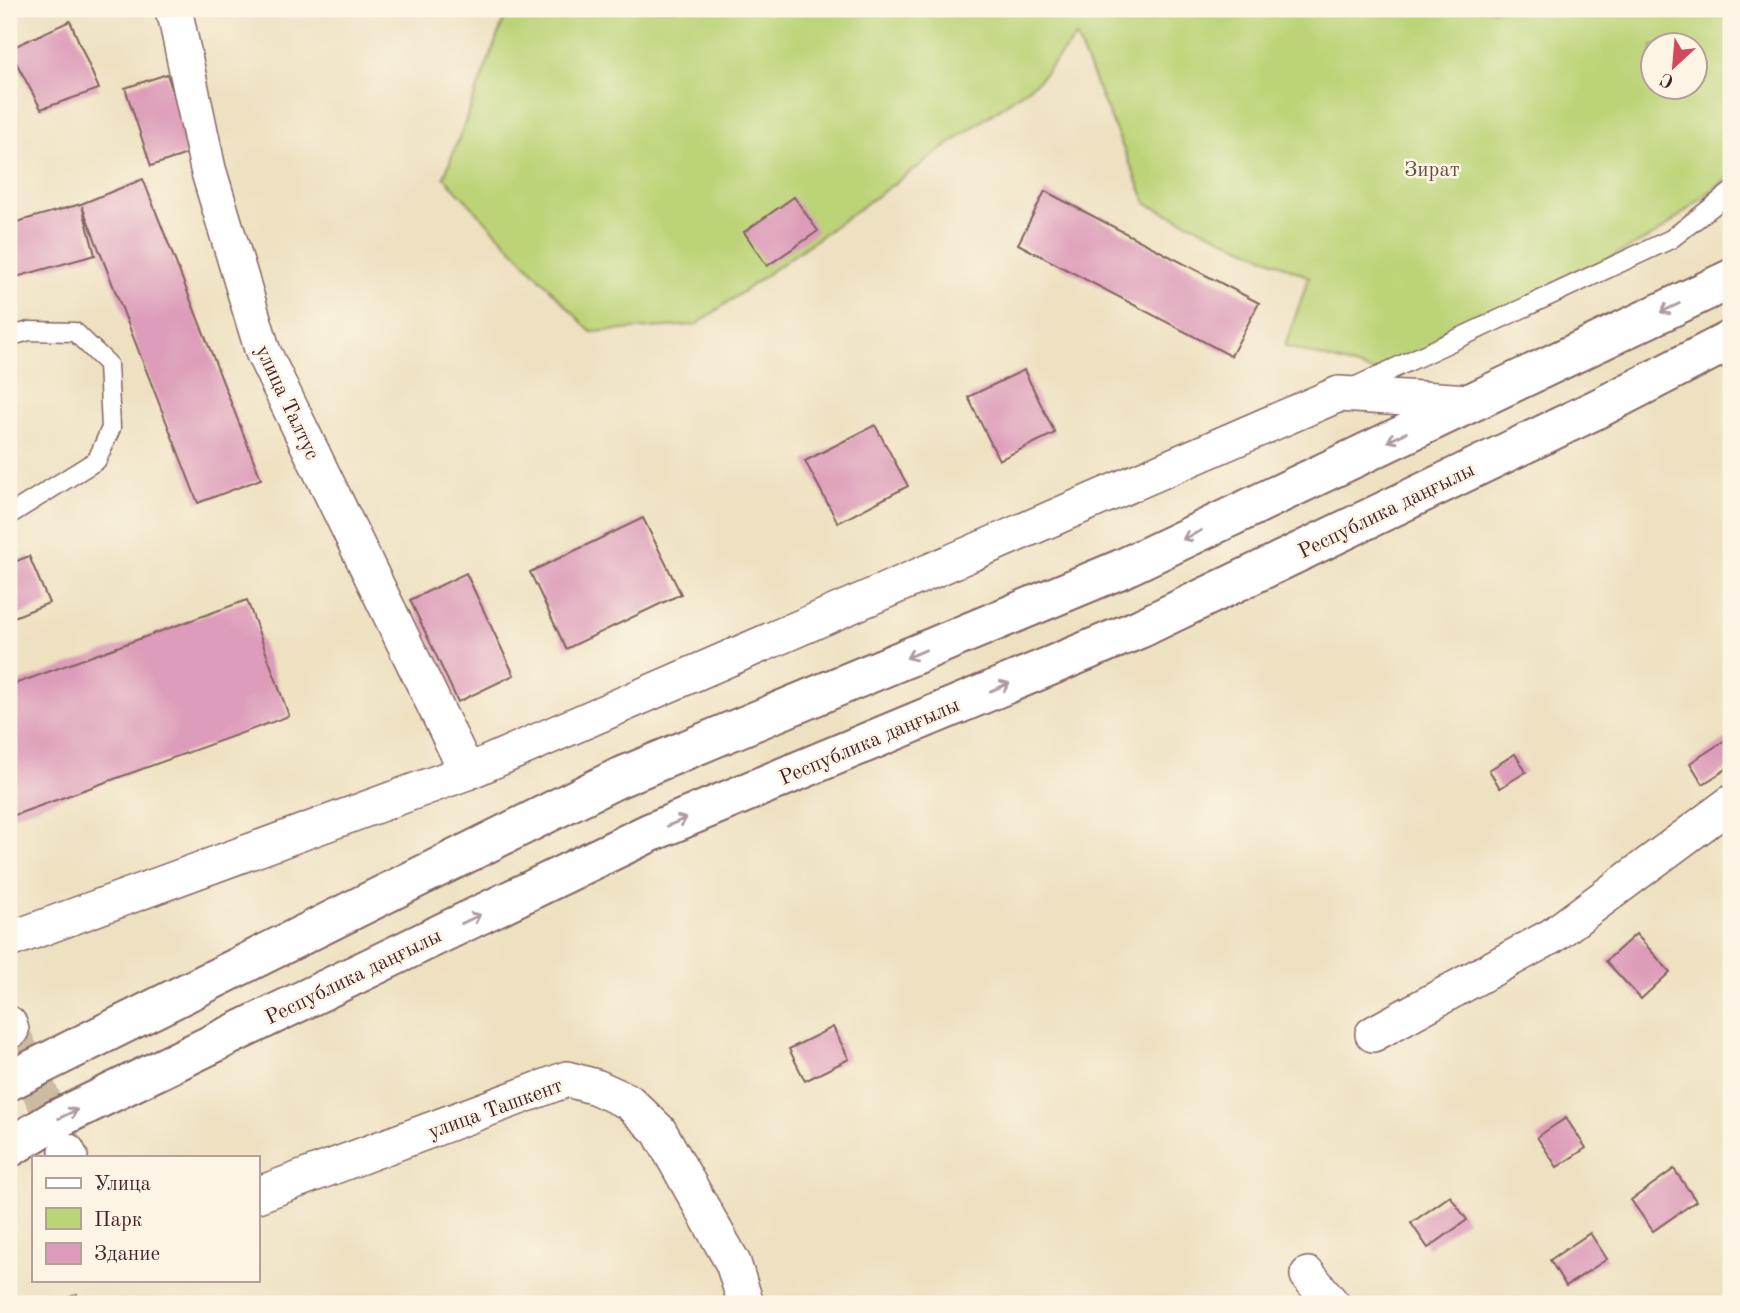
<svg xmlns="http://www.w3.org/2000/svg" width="1740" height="1313" viewBox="0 0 1740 1313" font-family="'Old Standard TT',serif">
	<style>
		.green { fill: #bcd478; stroke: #837a52; stroke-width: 2; fill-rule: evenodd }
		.building { fill: #dd9cb9 }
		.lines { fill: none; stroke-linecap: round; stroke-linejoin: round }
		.street-tunnel { stroke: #cdbaa3; stroke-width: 35; stroke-dasharray: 35 18; stroke-linecap: butt }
		.lane-casing { stroke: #836360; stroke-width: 21 }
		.street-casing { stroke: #836360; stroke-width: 38 }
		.primary-casing { stroke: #836360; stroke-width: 42 }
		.lane { stroke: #fff; stroke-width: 18 }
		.street { stroke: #fff; stroke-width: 35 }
		.primary { stroke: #fff; stroke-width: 38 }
		.oneway { stroke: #ae9aa0 }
		.labels { text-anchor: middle; stroke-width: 5; stroke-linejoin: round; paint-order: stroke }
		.park-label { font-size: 21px; fill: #664c3e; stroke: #fcf5e5 }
		.street-label { font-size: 21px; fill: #4a1f2b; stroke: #fcf5e5 }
	</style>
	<rect width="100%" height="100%" fill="#fcf5e5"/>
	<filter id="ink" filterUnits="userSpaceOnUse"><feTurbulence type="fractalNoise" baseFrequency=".0143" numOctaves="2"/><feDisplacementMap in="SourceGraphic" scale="14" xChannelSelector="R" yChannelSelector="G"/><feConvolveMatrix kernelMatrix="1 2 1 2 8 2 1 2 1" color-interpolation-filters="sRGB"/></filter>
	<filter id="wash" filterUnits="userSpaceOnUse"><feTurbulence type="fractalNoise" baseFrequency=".00686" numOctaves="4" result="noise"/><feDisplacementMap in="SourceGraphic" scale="28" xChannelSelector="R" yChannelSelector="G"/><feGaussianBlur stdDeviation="1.57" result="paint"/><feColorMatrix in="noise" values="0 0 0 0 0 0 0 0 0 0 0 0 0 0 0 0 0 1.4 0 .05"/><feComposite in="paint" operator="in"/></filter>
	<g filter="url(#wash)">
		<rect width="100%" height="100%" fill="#eee1c1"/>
		<!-- green -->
		<path class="green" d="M508 9H1731V175L1658 233 1385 375 1285 346 1309 277 1147 204 1076 37 1038 81 696 325 591 332 444 177ZM1652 46H1694V88H1652Z"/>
		<g id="blocks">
			<!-- building -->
			<g class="building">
				<path d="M70 21 99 89 41 109 9 49Z"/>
				<path d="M167 74 193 152 151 166 125 88Z"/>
				<path d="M143 179 261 479 198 503 82 206 95 255 9 279V224L81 204Z"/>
				<path d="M1045 191 1259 303 1231 356 1018 244Z"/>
				<path d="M794 197 818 231 767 266 744 232Z"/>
				<path d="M1024 370 1055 433 999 460 968 397Z"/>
				<path d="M875 425 908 486 838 523 805 461Z"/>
				<path d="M643 518 681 594 566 649 530 572Z"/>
				<path d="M29 556 49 603 9 619V564Z"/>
				<path d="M466 573 514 675 458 702 410 600Z"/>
				<path d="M247 600 289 716 9 817V686Z"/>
				<path d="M1727 739 1731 745V766L1703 784 1690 763Z"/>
				<path d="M1515 754 1526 772 1500 788 1489 770Z"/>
				<path d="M1636 934 1670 972 1641 999 1606 961Z"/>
				<path d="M833 1027 849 1059 805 1081 789 1049Z"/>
				<path d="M1566 1118 1586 1148 1557 1167 1537 1137Z"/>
				<path d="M1674 1169 1696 1201 1653 1231 1631 1200Z"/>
				<path d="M1450 1196 1467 1220 1428 1248 1411 1223Z"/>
				<path d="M1590 1233 1607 1259 1566 1286 1550 1260Z"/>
				<path d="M77 1294 80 1304H53Z"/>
			</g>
		</g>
	</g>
	<g filter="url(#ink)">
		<use href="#blocks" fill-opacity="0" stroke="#836360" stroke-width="2"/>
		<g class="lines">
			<!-- street-tunnel -->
			<path class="street-tunnel" d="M11 1030 66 1148"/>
			<defs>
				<g id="lane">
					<path d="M9 337 29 331 75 332 108 364 111 428 97 460 9 515"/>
					<path d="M1350 389 1671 239 1731 192"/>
				</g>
				<g id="street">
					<path d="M172 9 176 18 208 169 263 352 467 772"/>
					<path d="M9 940 467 772 1339 394 1470 402"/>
					<path d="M9 1024 11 1030"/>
					<path d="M1373 1034 1552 936 1731 803"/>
					<path d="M67 1151 70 1157"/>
					<path d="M257 1195 567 1079 596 1087 629 1102 659 1131 733 1263 746 1304"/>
					<path d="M1308 1275 1332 1304"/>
				</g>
				<g id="primary">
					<path d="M9 1081 616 779 1121 569 1731 279"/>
					<path d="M9 1148 55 1120 649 833 1139 629 1601 407 1731 340"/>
				</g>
			</defs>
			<!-- lane casing -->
			<use href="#lane" class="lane-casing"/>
			<!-- street casing -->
			<use href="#street" class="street-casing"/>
			<!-- primary casing -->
			<use href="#primary" class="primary-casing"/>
			<!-- lane -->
			<use href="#lane" class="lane"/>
			<!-- street -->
			<use href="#street" class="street"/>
			<!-- primary -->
			<use href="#primary" class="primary"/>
		</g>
		<!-- one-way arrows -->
		<defs><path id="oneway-shaft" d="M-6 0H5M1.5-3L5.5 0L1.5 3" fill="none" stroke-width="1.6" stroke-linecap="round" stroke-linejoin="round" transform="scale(1.75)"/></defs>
		<g class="oneway">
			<use href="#oneway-shaft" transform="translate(1670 308) rotate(155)"/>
			<use href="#oneway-shaft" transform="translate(1397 437) rotate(154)"/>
			<use href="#oneway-shaft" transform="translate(1192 535) rotate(154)"/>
			<use href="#oneway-shaft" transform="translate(916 654) rotate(157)"/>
			<use href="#oneway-shaft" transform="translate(1000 687) rotate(-23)"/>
			<use href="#oneway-shaft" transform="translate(677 822) rotate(-23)"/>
			<use href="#oneway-shaft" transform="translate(471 919) rotate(-26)"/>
			<use href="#oneway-shaft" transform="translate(68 1114) rotate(-26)"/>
		</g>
	</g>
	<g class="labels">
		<!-- park labels -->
		<g class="park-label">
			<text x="1432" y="176">Зират</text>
		</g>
		<!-- street labels -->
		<g class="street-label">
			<text transform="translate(288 402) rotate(65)" y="7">улица Талтус</text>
			<text transform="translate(1386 510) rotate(-26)" y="7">Республика даңғылы</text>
			<text transform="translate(869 741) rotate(-23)" y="7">Республика даңғылы</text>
			<text transform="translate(353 976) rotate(-26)" y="7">Республика даңғылы</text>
			<text transform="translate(495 1108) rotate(-20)" y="7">улица Ташкент</text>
		</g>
	</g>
	<!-- margin -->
	<rect width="1740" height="1313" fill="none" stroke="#fcf5e5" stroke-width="35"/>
	<!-- legend -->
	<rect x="32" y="1156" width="228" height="126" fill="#fcf5e5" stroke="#b59f9b" stroke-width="2"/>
	<rect x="46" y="1178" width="35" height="10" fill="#ffffff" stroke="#b59f9b" stroke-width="2"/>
	<text x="94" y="1190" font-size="21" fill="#4a1f2b">Улица</text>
	<rect x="46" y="1208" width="35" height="21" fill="#bcd478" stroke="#b59f9b" stroke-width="2"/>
	<text x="94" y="1226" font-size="21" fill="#4a1f2b">Парк</text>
	<rect x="46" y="1243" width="35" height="21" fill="#dd9cb9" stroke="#b59f9b" stroke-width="2"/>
	<text x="94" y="1260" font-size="21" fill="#4a1f2b">Здание</text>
	<!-- north arrow -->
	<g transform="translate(1674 66) rotate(206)"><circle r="33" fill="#fcf5e5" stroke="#b59f9b" stroke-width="2"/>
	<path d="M0-5L12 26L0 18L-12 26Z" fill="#d1495b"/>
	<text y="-10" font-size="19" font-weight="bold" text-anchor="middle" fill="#4a1f2b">С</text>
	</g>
</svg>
